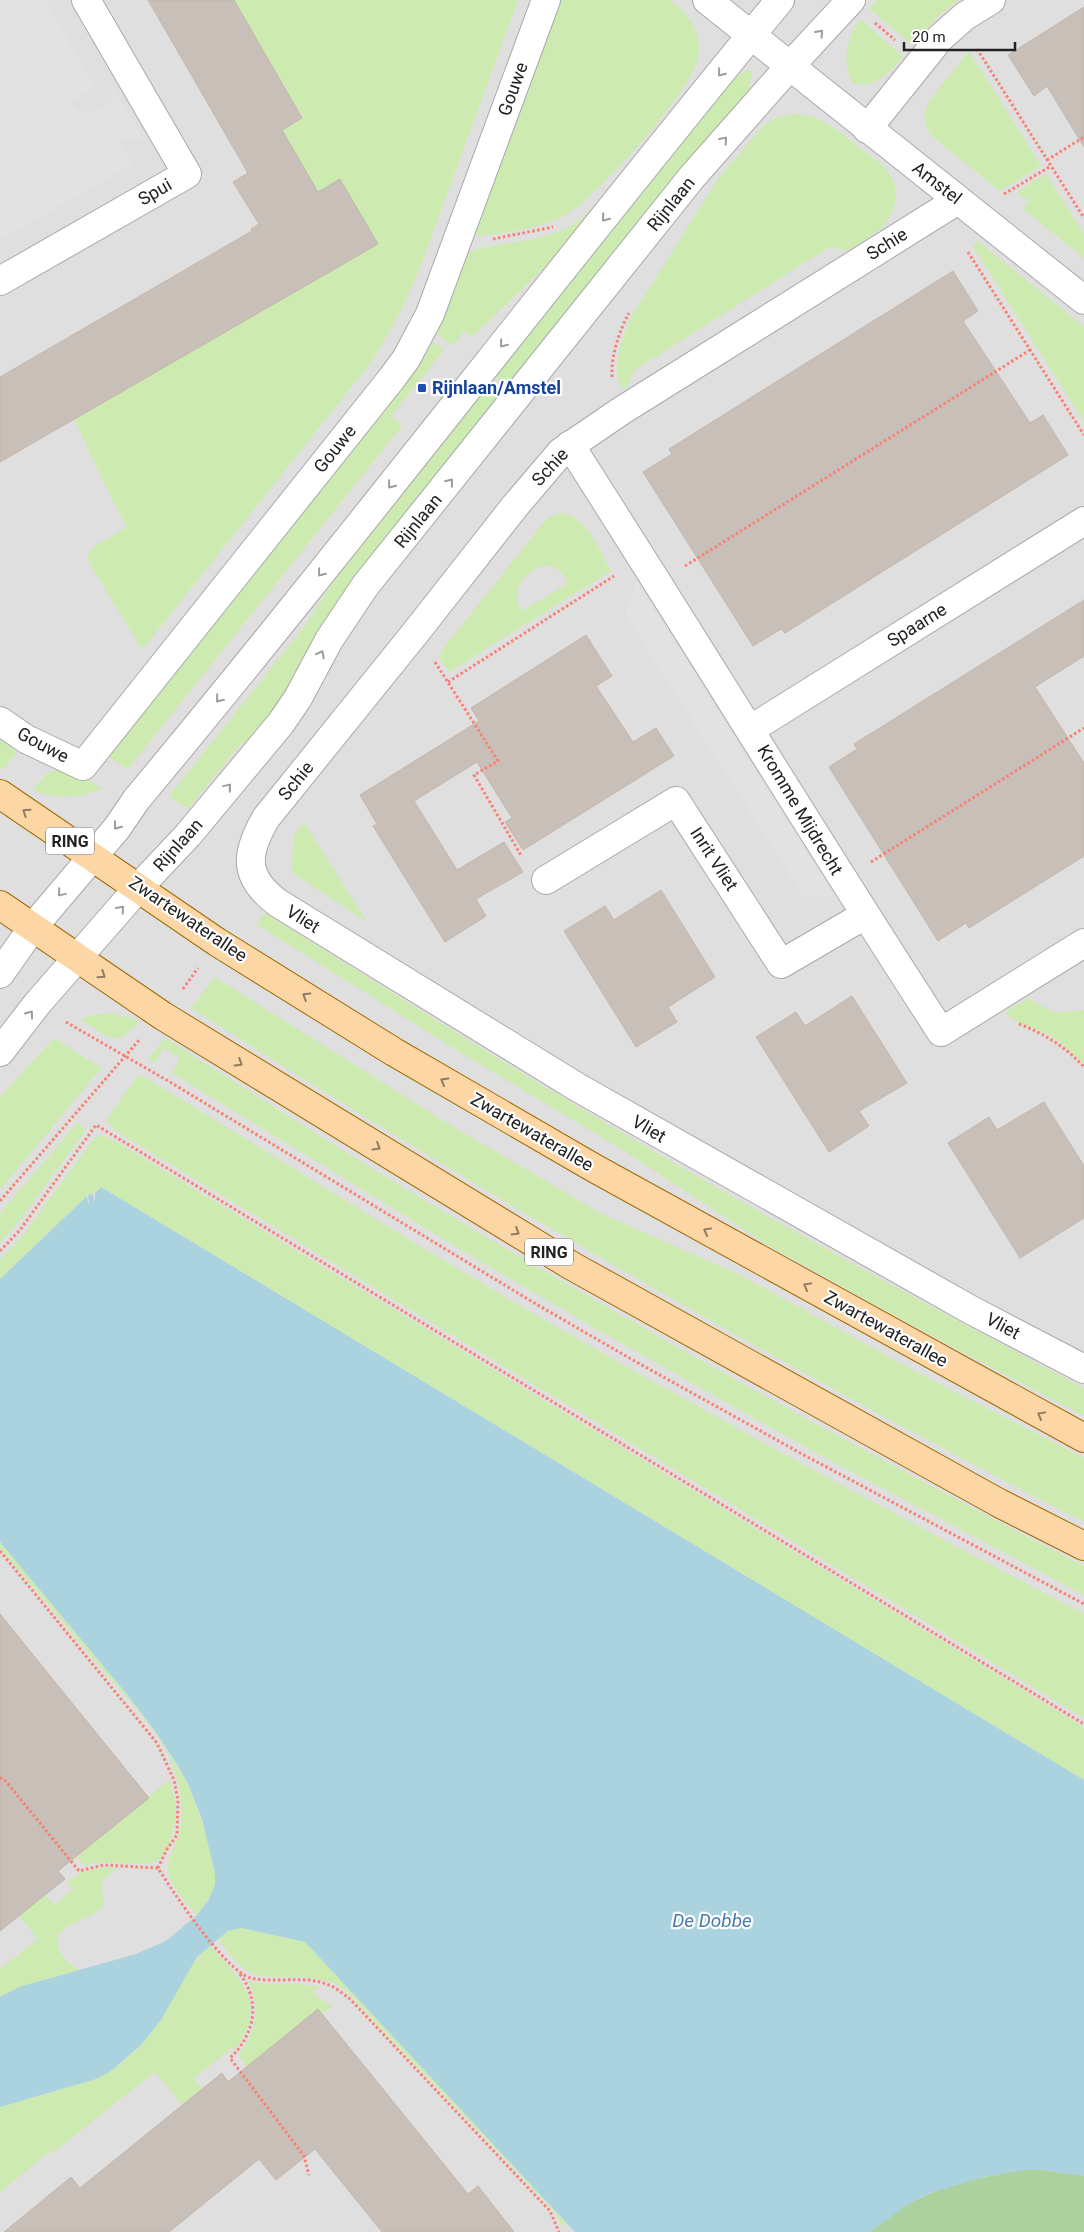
<svg xmlns="http://www.w3.org/2000/svg" width="1084" height="2232" viewBox="0 0 1084 2232" font-family="Roboto,sans-serif">
	<style>
		.residential { fill: #e0dfdf }
		.grass { fill: #cdebb0; fill-rule: evenodd }
		.forest { fill: #add19e }
		.parking { fill: #e2e2e2 }
		.water { fill: #aad3df }
		.building { fill: #c7bfb8; stroke: #c4b6ab }
		.lines { fill: none; stroke-linecap: round; stroke-linejoin: round }
		.minor-casing { stroke: #a9a9a9; stroke-width: 30 }
		.tertiary-casing { stroke: #a9a9a9; stroke-width: 30 }
		.primary-casing { stroke: #a06b00; stroke-width: 30 }
		.path { stroke: #fa8072; stroke-width: 3; stroke-dasharray: 2.5 2.5; stroke-linecap: butt }
		.minor { stroke: #fff; stroke-width: 28 }
		.tertiary { stroke: #fff; stroke-width: 28 }
		.primary { stroke: #fcd6a4; stroke-width: 28 }
		.oneway { stroke: #9c9c9c }
		.oneway2 { stroke: #8f7c63 }
		.transit-dot { fill: #1a4fb4; stroke: #fff; stroke-width: 2 }
		.labels { text-anchor: middle; stroke-width: 4.5; stroke-linejoin: round; paint-order: stroke }
		.shield { fill: #fff; stroke: #646464; stroke-width: 1 }
		.shield-label { font-size: 16px; font-weight: bold; fill: #222 }
		.street-label { font-size: 18px; fill: #222; stroke: #fff }
		.transit-label { font-size: 18px; font-weight: bold; fill: #164399; stroke: #fff; text-anchor: start }
		.water-label { font-size: 19px; font-style: italic; fill: #4a7aab; stroke: #fff }
	</style>
	<rect width="100%" height="100%" fill="#f2efe9"/>
	<!-- residential -->
	<rect class="residential" x="0" y="0" width="1084" height="2232"/>
	<!-- grass -->
	<g class="grass">
		<path d="M234 0H518L420 268C405 303 390 334 369 365L142 650 90 564 87 557 93 547 127 527 112 500 74 419 376 245 379 246 340 179 318 193 282 130 303 117V115H301Z"/>
		<path d="M559 0H670C689 15 703 32 698 58 693 89 594 201 564 216 544 227 502 234 479 236L475 234V229Z"/>
		<path d="M877 0H959L940 14 912 45 869 9Z"/>
		<path d="M860 19 903 57C892 70 872 92 852 82 841 61 847 38 860 19Z"/>
		<path d="M969 51 1041 166 1000 191 935 139C923 127 921 115 930 100Z"/>
		<path d="M749 69 752 72 749 90 744 101 510 388 492 374 725 84Z"/>
		<path d="M792 114C821 114 837 130 859 147 867 154 878 160 885 168 905 190 895 220 873 234 866 238 855 248 847 250 841 251 835 246 828 248L633 371 627 388 620 387C612 365 623 332 634 312L718 179 762 127 775 118Z"/>
		<path d="M1046 174 1084 234V258L1023 209 1029 201 1017 192Z"/>
		<path d="M599 202 563 250 472 337 464 331 453 346 437 334 463 263 468 253 477 249C506 243 546 240 572 225 582 219 590 210 599 202Z"/>
		<path d="M978 241 1084 327V422L972 245Z"/>
		<path d="M433 342 444 350 391 416 402 426 128 769 109 757 430 343Z"/>
		<path d="M487 381 504 395 248 748 241 743 188 809 169 796 303 628 368 530Z"/>
		<path d="M562 513C588 518 599 550 611 571L449 672 438 655 544 522 549 517ZM543 566C556 565 562 571 568 583L522 611C509 591 523 573 543 566Z"/>
		<path d="M0 740 17 752 3 770 0 768Z"/>
		<path d="M58 769 76 773 102 789C79 798 57 800 33 790L47 773Z"/>
		<path d="M304 822 367 922 291 872 294 835Z"/>
		<path d="M265 913C385 988 504 1064 626 1135 776 1223 930 1307 1084 1388V1416L917 1328 766 1244 621 1149 458 1051 256 924Z"/>
		<path d="M215 977 439 1118 600 1213 740 1275 922 1375 1084 1458V1522C778 1365 481 1193 191 1008Z"/>
		<path d="M1028 998 1056 1013 1084 1010V1064C1073 1053 1061 1042 1047 1034 1034 1027 1014 1024 1005 1012Z"/>
		<path d="M112 1013 139 1021C116 1051 105 1035 80 1019L93 1015Z"/>
		<path d="M54 1038 101 1068 0 1190V1097Z"/>
		<path d="M165 1038C239 1085 312 1132 386 1177 614 1315 847 1444 1084 1566V1595L807 1448 598 1330 471 1256 172 1073 180 1058 164 1048 154 1063 148 1059Z"/>
		<path d="M139 1074C255 1143 368 1216 485 1285 681 1401 883 1508 1084 1614V1718L114 1130 106 1120Z"/>
		<path d="M78 1122 86 1130 23 1216 0 1243V1213Z"/>
		<path d="M102 1135 120 1144 1084 1727V1780L101 1187 95 1193 87 1194V1196L0 1279V1260L24 1234 95 1137Z"/>
		<path d="M0 1542 125 1692 155 1731 188 1784 206 1833 215 1873V1885L212 1893 197 1915C187 1903 171 1888 168 1871 166 1858 176 1847 179 1835 185 1811 179 1784 171 1761 161 1735 129 1700 110 1679 74 1635 37 1592 0 1548Z"/>
		<path d="M169 1780C172 1788 175 1797 176 1806 177 1824 169 1863 146 1864 125 1865 105 1859 84 1866L76 1856Z"/>
		<path d="M99 1868H118C87 1886 111 1895 102 1907 93 1918 69 1921 58 1935 56 1953 65 1961 79 1970L19 1987 0 1997V1969L38 1939 19 1916 45 1895 54 1905 73 1889 67 1882 84 1871Z"/>
		<path d="M240 1928 305 1942 567 2223 563 2228 554 2211 343 1988C317 1972 289 1979 260 1976 239 1970 230 1955 218 1938L228 1931Z"/>
		<path d="M210 1945C229 1969 260 1991 248 2026 245 2035 241 2042 234 2050L232 2048 194 2078 202 2089 182 2105 155 2072 51 2154 49 2152 0 2192V2107L96 2079 123 2062 141 2045 161 2020 191 1966Z"/>
		<path d="M248 1981 264 1984 281 1983 320 1986 314 1991 317 1997 333 2006 247 2067 238 2055C256 2033 261 2006 248 1981Z"/>
	</g>
	<!-- forest -->
	<path class="forest" d="M1024 2170H1043L1084 2176V2232H870C909 2192 970 2178 1024 2170Z"/>
	<!-- parking -->
	<g class="parking">
		<path d="M0 0H45L94 86 93 89 72 102 75 108 81 112 91 114 107 107 112 98V85L146 142 133 137 120 140 131 165 0 240Z"/>
		<path d="M637 583 834 896 804 897 625 614Z"/>
	</g>
	<!-- water -->
	<path class="water" d="M101 1187 1084 1780V2176L1043 2170H1024L984 2177 930 2193 910 2203 870 2232H575L305 1942 241 1928 228 1931 197 1957 161 2020 141 2045 111 2071 96 2079 0 2107V1997L19 1987 136 1954 166 1941 197 1915 209 1899 215 1885V1873L202 1819 188 1784 178 1766 155 1731 125 1692 0 1542V1279L87 1196 88 1204H89L88 1195 93 1194 95 1203V1193Z"/>
	<!-- building -->
	<g class="building">
		<path d="M148 0H234L302 118 282 130 318 192 340 179 378 244 0 462V377L252 231 251 229 259 224 233 182 248 173Z"/>
		<path d="M1084 7V147L1047 86 1034 96 1008 55Z"/>
		<path d="M953 271 978 311 963 321 1030 423 1043 415 1068 455 785 633 781 629 753 646 643 472 672 454 669 449Z"/>
		<path d="M1084 600V656L1035 687 1084 763V856L969 928 966 923 938 941 829 767 857 749 854 744Z"/>
		<path d="M586 635 612 676 596 686 633 742 656 728 674 756 523 850 505 822 512 818 477 762 414 801 457 870 504 842 523 872 476 899 486 916 445 942 373 826 377 824 360 795 479 721 471 708Z"/>
		<path d="M661 890 715 977 668 1007 677 1022 636 1047 564 931 605 906 614 920Z"/>
		<path d="M852 996 907 1083 859 1111 869 1126 829 1152 756 1037 796 1012 805 1026Z"/>
		<path d="M1044 1102 1084 1166V1218L1020 1258 948 1143 989 1117 997 1130Z"/>
		<path d="M0 1614 149 1798 58 1871 65 1879 0 1931Z"/>
		<path d="M318 2009 468 2194 478 2186 514 2232H382L315 2149 276 2180 259 2159 169 2232H4L71 2177 80 2188 222 2073 228 2082Z"/>
	</g>
	<g class="lines">
		<defs>
			<g id="minor">
				<path d="M707 0 1084 300"/>
				<path d="M867 129 940 38 965 16 991 0"/>
				<path d="M958 200 621 411 561 452 515 506 416 632 266 818C245 854 243 877 278 903L577 1087 971 1310 1084 1369"/>
				<path d="M0 281 187 174 86 0"/>
				<path d="M570 445C695 640 815 838 941 1032L1084 943"/>
				<path d="M0 721 26 739 83 766 392 378 406 359 430 314 546 0"/>
				<path d="M751 729 1084 521"/>
				<path d="M546 880 676 801 781 964 865 915"/>
			</g>
			<g id="tertiary">
				<path d="M0 974 33 927 117 828 136 800C355 537 562 264 780 0"/>
				<path d="M0 1052 37 1004 139 887 188 835 281 723 298 698 329 640 365 586 692 177 789 67 851 0"/>
			</g>
			<g id="primary">
				<path d="M0 794 217 942 394 1052 594 1168 1084 1438"/>
				<path d="M0 905 163 1016 572 1266 999 1503 1084 1546"/>
			</g>
		</defs>
		<!-- minor casing -->
		<use href="#minor" class="minor-casing"/>
		<!-- tertiary casing -->
		<use href="#tertiary" class="tertiary-casing"/>
		<!-- primary casing -->
		<use href="#primary" class="primary-casing"/>
		<!-- path -->
		<g class="path">
			<path d="M875 23 895 40"/>
			<path d="M977 49 1084 218"/>
			<path d="M1047 160 1084 137"/>
			<path d="M1004 194 1051 166"/>
			<path d="M493 239 553 227"/>
			<path d="M968 252 1084 435"/>
			<path d="M612 377C611 355 619 332 629 313"/>
			<path d="M685 566 1030 350"/>
			<path d="M435 662 498 761 474 775 522 857"/>
			<path d="M448 682 614 576"/>
			<path d="M871 862 1084 728"/>
			<path d="M183 989 198 968"/>
			<path d="M66 1022 170 1082 531 1301 631 1359 802 1454 1084 1604"/>
			<path d="M1019 1024C1043 1033 1066 1047 1084 1067"/>
			<path d="M0 1201 140 1039"/>
			<path d="M0 1251 20 1230 96 1125 1084 1724"/>
			<path d="M0 1551 157 1743 174 1780 178 1800 177 1835 167 1849 158 1868C173 1892 226 1972 251 1978 277 1984 307 1974 331 1986 338 1989 344 1995 350 1999L550 2211 559 2232"/>
			<path d="M0 1778 4 1779 79 1871 104 1865 158 1868"/>
			<path d="M240 1974C261 2002 255 2034 230 2058L304 2156 309 2175"/>
		</g>
		<!-- minor -->
		<use href="#minor" class="minor"/>
		<!-- tertiary -->
		<use href="#tertiary" class="tertiary"/>
		<!-- primary -->
		<use href="#primary" class="primary"/>
	</g>
	<!-- one-way arrows -->
	<defs><path id="oneway-chevron" d="M-2-3.5L2.5 0L-2 3.5" fill="none" stroke-width="1.6" stroke-linecap="round" stroke-linejoin="round" transform="scale(1.25)"/></defs>
	<g class="oneway">
		<use href="#oneway-chevron" transform="translate(820 33) rotate(-48)"/>
		<use href="#oneway-chevron" transform="translate(721 73) rotate(129)"/>
		<use href="#oneway-chevron" transform="translate(724 140) rotate(-49)"/>
		<use href="#oneway-chevron" transform="translate(605 218) rotate(129)"/>
		<use href="#oneway-chevron" transform="translate(503 344) rotate(129)"/>
		<use href="#oneway-chevron" transform="translate(450 482) rotate(-52)"/>
		<use href="#oneway-chevron" transform="translate(391 485) rotate(128)"/>
		<use href="#oneway-chevron" transform="translate(321 573) rotate(129)"/>
		<use href="#oneway-chevron" transform="translate(321 654) rotate(-62)"/>
		<use href="#oneway-chevron" transform="translate(219 699) rotate(129)"/>
		<use href="#oneway-chevron" transform="translate(228 787) rotate(-50)"/>
		<use href="#oneway-chevron" transform="translate(117 826) rotate(128)"/>
		<use href="#oneway-chevron" transform="translate(61 893) rotate(130)"/>
		<use href="#oneway-chevron" transform="translate(121 909) rotate(-49)"/>
		<use href="#oneway-chevron" transform="translate(30 1014) rotate(-54)"/>
	</g>
	<g class="oneway2">
		<use href="#oneway-chevron" transform="translate(26 812) rotate(-146)"/>
		<use href="#oneway-chevron" transform="translate(102 975) rotate(34)"/>
		<use href="#oneway-chevron" transform="translate(306 996) rotate(-148)"/>
		<use href="#oneway-chevron" transform="translate(239 1063) rotate(32)"/>
		<use href="#oneway-chevron" transform="translate(444 1081) rotate(-150)"/>
		<use href="#oneway-chevron" transform="translate(377 1147) rotate(31)"/>
		<use href="#oneway-chevron" transform="translate(707 1231) rotate(-151)"/>
		<use href="#oneway-chevron" transform="translate(516 1232) rotate(31)"/>
		<use href="#oneway-chevron" transform="translate(807 1286) rotate(-151)"/>
		<use href="#oneway-chevron" transform="translate(1041 1415) rotate(-151)"/>
	</g>
	<!-- markers -->
	<rect class="transit-dot" x="417" y="383" width="10" height="10" rx="2.5"/>
	<g class="labels">
		<!-- shield labels -->
		<g class="shield">
			<rect x="46" y="827.5" width="48" height="27" rx="4"/>
			<rect x="525" y="1238.5" width="48" height="27" rx="4"/>
		</g>
		<g class="shield-label">
			<text x="70" y="847">RING</text>
			<text x="549" y="1258">RING</text>
		</g>
		<!-- street labels -->
		<g class="street-label">
			<text transform="translate(513 89) rotate(-70)" y="6">Gouwe</text>
			<text transform="translate(937 183) rotate(38)" y="6">Amstel</text>
			<text transform="translate(155 192) rotate(-30)" y="6">Spui</text>
			<text transform="translate(671 204) rotate(-51)" y="6">Rijnlaan</text>
			<text transform="translate(887 244) rotate(-32)" y="6">Schie</text>
			<text transform="translate(335 449) rotate(-51)" y="6">Gouwe</text>
			<text transform="translate(550 467) rotate(-47)" y="6">Schie</text>
			<text transform="translate(418 521) rotate(-51)" y="6">Rijnlaan</text>
			<text transform="translate(917 625) rotate(-32)" y="6">Spaarne</text>
			<text transform="translate(43 745) rotate(28)" y="6">Gouwe</text>
			<text transform="translate(296 781) rotate(-51)" y="6">Schie</text>
			<text transform="translate(800 810) rotate(59)" y="6">Kromme Mijdrecht</text>
			<text transform="translate(178 845) rotate(-48)" y="6">Rijnlaan</text>
			<text transform="translate(714 859) rotate(57)" y="6">Inrit Vliet</text>
			<text transform="translate(188 919) rotate(34)" y="6">Zwartewaterallee</text>
			<text transform="translate(303 919) rotate(32)" y="6">Vliet</text>
			<text transform="translate(649 1129) rotate(30)" y="6">Vliet</text>
			<text transform="translate(532 1132) rotate(30)" y="6">Zwartewaterallee</text>
			<text transform="translate(1003 1326) rotate(28)" y="6">Vliet</text>
			<text transform="translate(886 1329) rotate(29)" y="6">Zwartewaterallee</text>
		</g>
		<!-- transit labels -->
		<g class="transit-label">
			<text x="432" y="394">Rijnlaan/Amstel</text>
		</g>
		<!-- water labels -->
		<g class="water-label">
			<text x="712" y="1927">De Dobbe</text>
		</g>
	</g>
	<!-- scale -->
	<path d="M904 42v8h111v-8" fill="none" stroke="#222222" stroke-width="2.5"/>
	<text x="912" y="42" font-size="15" fill="#222222" stroke="#ffffff" stroke-width="4" paint-order="stroke">20 m</text>
</svg>
